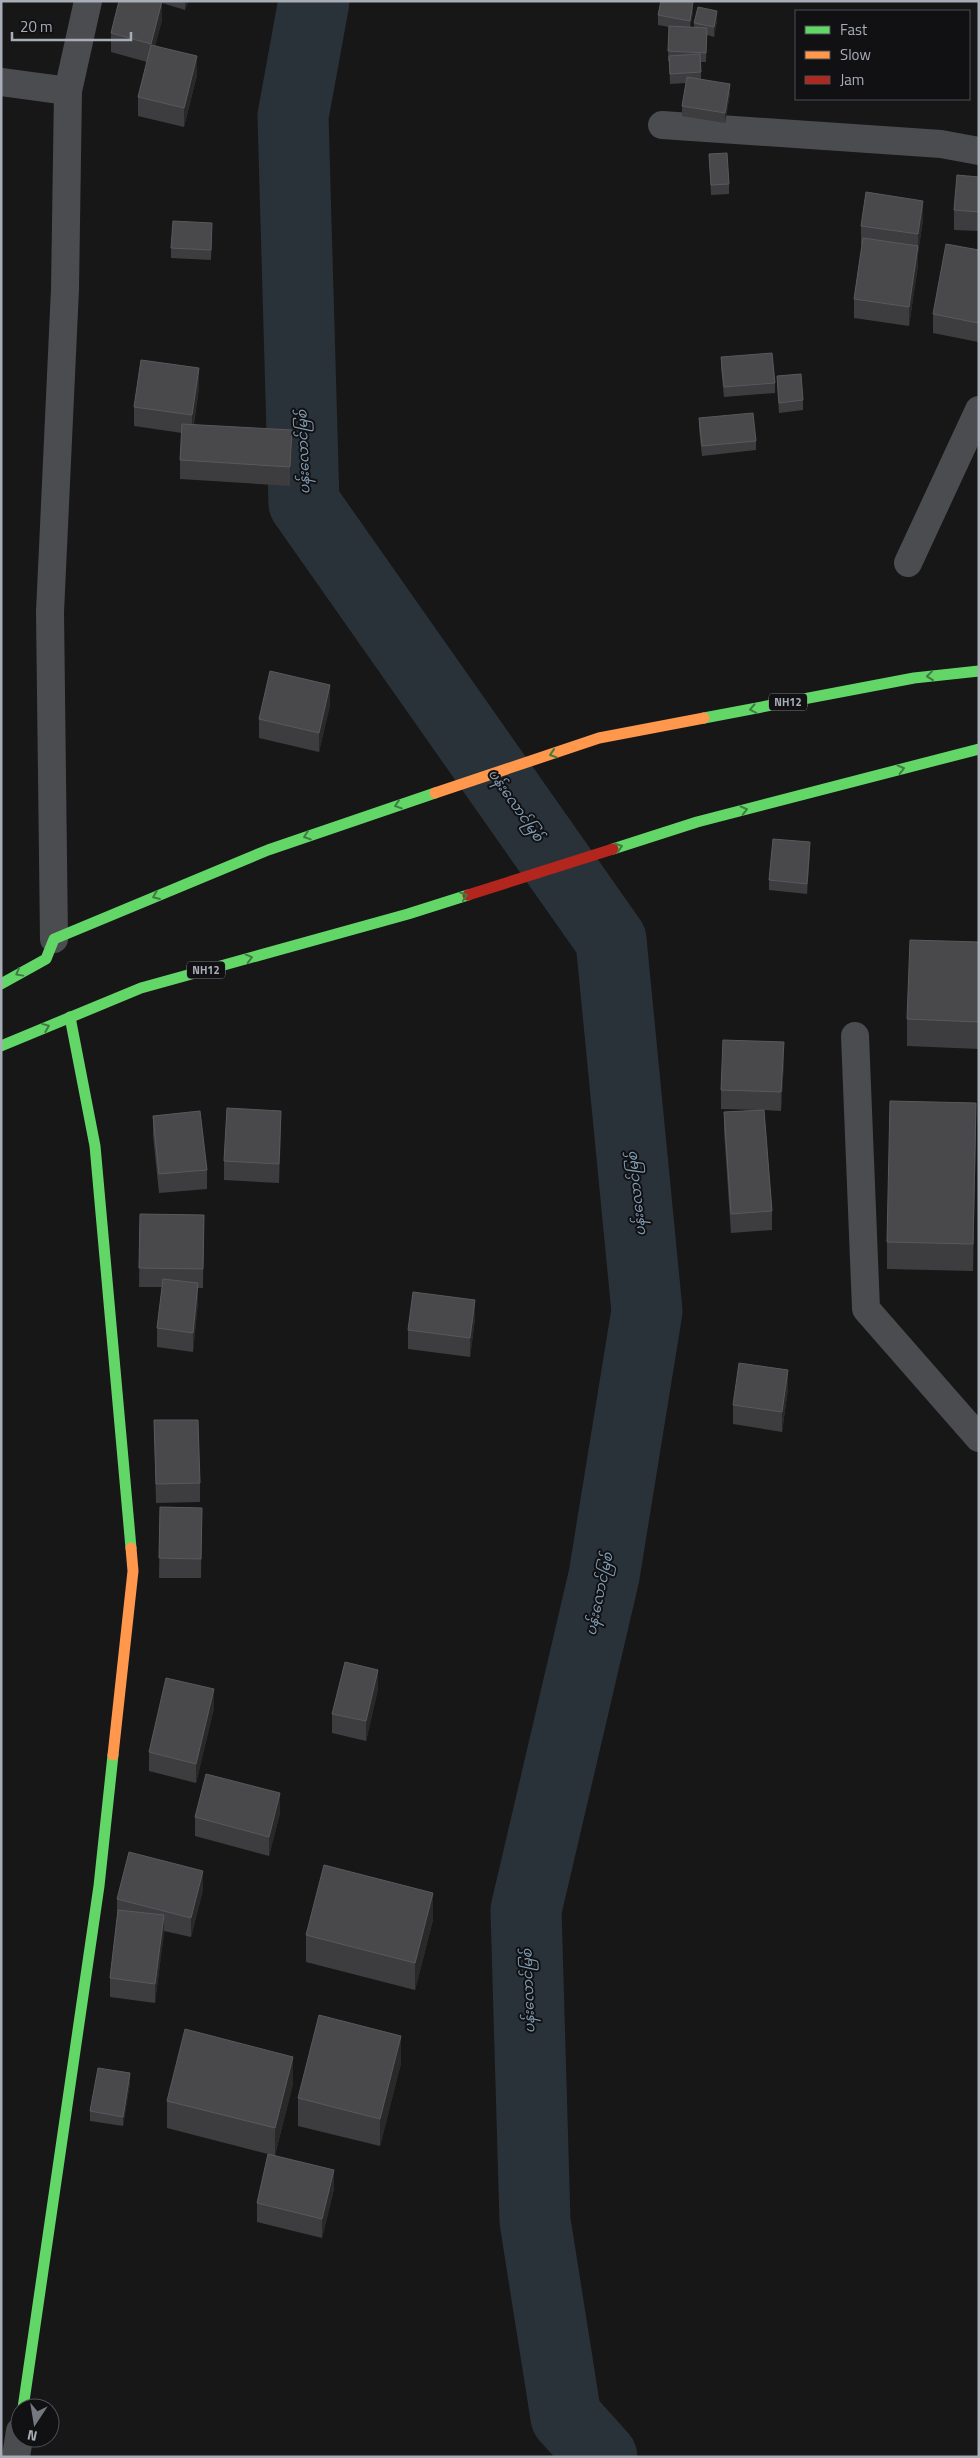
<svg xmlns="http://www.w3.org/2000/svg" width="980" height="2458" viewBox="0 0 980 2458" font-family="'Titillium Web','Noto Sans Myanmar',sans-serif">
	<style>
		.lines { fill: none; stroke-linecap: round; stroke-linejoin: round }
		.river { stroke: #2a3239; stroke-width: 71 }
		.street { stroke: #4b4c50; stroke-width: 28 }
		.fast { stroke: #63d668; stroke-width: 11 }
		.slow { stroke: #ff974d; stroke-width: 11 }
		.jam { stroke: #b3261e; stroke-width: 11 }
		.wall { fill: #3d3d3f }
		.shaded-wall { fill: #29292a }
		.building { fill: #49494c; stroke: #58595d }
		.oneway { stroke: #3e7d42 }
		.labels { text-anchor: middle; stroke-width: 4; stroke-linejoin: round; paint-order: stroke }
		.shield { fill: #111113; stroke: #7b7e86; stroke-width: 1 }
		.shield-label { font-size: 11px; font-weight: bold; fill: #a8adb8 }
		.water-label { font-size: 14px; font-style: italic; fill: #7f9bb3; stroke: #111113 }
	</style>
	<rect width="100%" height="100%" fill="#171717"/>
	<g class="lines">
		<!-- river -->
		<path class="river" d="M314 1 293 116 304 503 611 940 647 1311 604 1576 526 1910 535 2221 566 2417 602 2457"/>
		<!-- street -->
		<g class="street">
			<path d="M1 82 68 91"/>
			<path d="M662 125 941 144 979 151"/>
			<path d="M908 563 979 410"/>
			<path d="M54 939 50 612 65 289 68 91 88 1"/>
			<path d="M855 1036 866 1309 979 1438"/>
			<path d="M16 2457 20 2431"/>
		</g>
		<!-- fast -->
		<g class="fast">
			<path d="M704 718 914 678 979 671"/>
			<path d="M613 849 697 822 979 749"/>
			<path d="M1 984 46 959 54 939 268 850 435 793"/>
			<path d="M70 1017 95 1146 131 1548"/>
			<path d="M1 1046 141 988 408 914 468 895"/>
			<path d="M23 2408 99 1886 113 1755"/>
		</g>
		<!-- slow -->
		<g class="slow">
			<path d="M435 793 599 738 704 718"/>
			<path d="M113 1755 133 1571 131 1548"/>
		</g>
		<!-- jam -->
		<path class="jam" d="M468 895 613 849"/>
	</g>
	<!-- wall -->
	<g class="wall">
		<path d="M119 1H188L185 10 162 3V20L155 45 197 75 184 127 138 116V97L147 62 111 52V33Z"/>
		<path d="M693 12 690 27 694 28V23L717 21 714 37 707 35 706 62H701V80L730 94 725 123 682 116V106L686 83 670 84 669 61H668L669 27 658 25V15Z"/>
		<path d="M709 154 729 184V194L711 195Z"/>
		<path d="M979 177V231L954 230V210Z"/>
		<path d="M923 220 918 253V265L909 326 854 318V299L862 245H861V226Z"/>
		<path d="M212 233 211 260 171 258V248Z"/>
		<path d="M979 250V337L978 342 933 333V314Z"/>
		<path d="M721 357 775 383V393L724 397 721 367Z"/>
		<path d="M777 376 803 400V410L779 413 777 386Z"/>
		<path d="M199 387 194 424 292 449 290 486 180 479V460L182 433 134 426V407Z"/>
		<path d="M699 418 756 441V450L702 456 699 428Z"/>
		<path d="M330 705 319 752 259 738V719Z"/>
		<path d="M810 852 807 894 769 890V880Z"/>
		<path d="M979 942V1049L907 1046V1019Z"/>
		<path d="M784 1061 781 1111 764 1110 772 1211V1230L731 1233 724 1131V1112L757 1110 721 1109V1090Z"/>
		<path d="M153 1116 207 1170V1189L159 1193 153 1135Z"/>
		<path d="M281 1130 279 1183 224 1180V1161Z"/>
		<path d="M976 1130 973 1271 887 1269V1242Z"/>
		<path d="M140 1214 204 1215 203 1288H198V1302L193 1352 157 1347V1328L162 1287H139Z"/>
		<path d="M475 1319 470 1357 408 1349V1330Z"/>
		<path d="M788 1389 782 1432 733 1424V1405Z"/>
		<path d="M154 1420 200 1483V1502L156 1503Z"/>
		<path d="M160 1507 202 1508 201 1578H159Z"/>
		<path d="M378 1689 366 1741 332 1733V1714Z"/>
		<path d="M214 1708 196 1783 149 1771V1752Z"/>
		<path d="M280 1813 269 1856 195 1836V1817Z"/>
		<path d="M203 1890 191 1937 164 1931 155 2003 110 1997V1978L117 1917V1899Z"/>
		<path d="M433 1920 415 1990 306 1962V1935Z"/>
		<path d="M401 2063 380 2146 298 2126V2098Z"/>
		<path d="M130 2083 123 2126 90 2121V2111Z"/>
		<path d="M293 2084 275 2155 334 2189 322 2238 257 2222V2203L268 2154 167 2128V2101Z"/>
	</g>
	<!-- shaded-wall -->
	<g class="shaded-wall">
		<path d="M162 1V20L151 63V44Z"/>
		<path d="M185 1H188L185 10Z"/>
		<path d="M693 2V12L690 31V21Z"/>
		<path d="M717 11V21L714 37V27Z"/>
		<path d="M197 56V75L184 127V108Z"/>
		<path d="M730 84V94L725 123V113Z"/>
		<path d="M923 201V220L918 253V234Z"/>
		<path d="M918 246V265L909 326V307Z"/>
		<path d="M979 318V337L978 342V323Z"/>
		<path d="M199 368V387L192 434V415Z"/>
		<path d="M292 430V449L290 486V467Z"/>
		<path d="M330 685V705L319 752V733Z"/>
		<path d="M810 842V852L807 894V884Z"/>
		<path d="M784 1042V1061L781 1111V1092Z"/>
		<path d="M976 1103V1130L973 1271V1244Z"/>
		<path d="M281 1111V1130L279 1183V1164Z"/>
		<path d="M198 1283V1302L193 1352V1333Z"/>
		<path d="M475 1300V1319L470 1357V1338Z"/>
		<path d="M788 1370V1389L782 1432V1412Z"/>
		<path d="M378 1670V1689L366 1741V1721Z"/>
		<path d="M214 1689V1708L196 1783V1764Z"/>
		<path d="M280 1793V1813L269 1856V1837Z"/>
		<path d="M203 1871V1890L191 1937V1918Z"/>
		<path d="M433 1893V1920L415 1990V1963Z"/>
		<path d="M164 1915V1934L155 2003V1984Z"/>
		<path d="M401 2036V2063L380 2146V2119Z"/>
		<path d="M293 2057V2084L275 2155V2128Z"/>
		<path d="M130 2073V2083L123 2126V2117Z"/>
		<path d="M334 2170V2189L322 2238V2219Z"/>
	</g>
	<!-- building -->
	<g class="building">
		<path d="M119 1H162L151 44 111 33Z"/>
		<path d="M661 1H687L693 2 690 21 658 15Z"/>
		<path d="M698 7 717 11 714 27 694 23Z"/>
		<path d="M669 26 707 28 706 53 668 51Z"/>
		<path d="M151 45 197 56 184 108 138 97Z"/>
		<path d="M700 54 701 72 670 74 669 56Z"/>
		<path d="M687 77 730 84 725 113 682 106Z"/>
		<path d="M727 153 729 184 711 185 709 154Z"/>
		<path d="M957 175 979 177V212L954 210Z"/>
		<path d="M866 192 923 201 918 234 861 226Z"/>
		<path d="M173 221 212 223 211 250 171 248Z"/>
		<path d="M863 238 918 246 909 307 854 299Z"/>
		<path d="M946 244 979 250V318L978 323 933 314Z"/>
		<path d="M772 353 775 383 724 387 721 357Z"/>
		<path d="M141 360 199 368 192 415 134 407Z"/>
		<path d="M801 374 803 400 779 403 777 376Z"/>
		<path d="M753 413 756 441 702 446 699 418Z"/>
		<path d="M182 424 292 430 290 467 180 460Z"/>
		<path d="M270 671 330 685 319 733 259 719Z"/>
		<path d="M773 839 810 842 807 884 769 880Z"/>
		<path d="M910 940 979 942V1022L907 1019Z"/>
		<path d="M723 1040 784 1042 781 1092 721 1090Z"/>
		<path d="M890 1101 976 1103 973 1244 887 1242Z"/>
		<path d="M227 1108 281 1111 279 1164 224 1161Z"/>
		<path d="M764 1110 772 1211 731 1214 724 1112Z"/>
		<path d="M200 1111 207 1170 159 1174 153 1116Z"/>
		<path d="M140 1214 204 1215 203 1269 139 1268Z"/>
		<path d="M163 1279 198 1283 193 1333 157 1328Z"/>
		<path d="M413 1292 475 1300 470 1338 408 1330Z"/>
		<path d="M739 1363 788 1370 782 1412 733 1405Z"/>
		<path d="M154 1420H198L200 1483 156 1484Z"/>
		<path d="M160 1507 202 1508 201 1559 159 1558Z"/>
		<path d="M345 1662 378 1670 366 1721 332 1714Z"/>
		<path d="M166 1678 214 1689 196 1764 149 1752Z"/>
		<path d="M206 1774 280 1793 269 1837 195 1817Z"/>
		<path d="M129 1852 203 1871 191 1918 117 1899Z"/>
		<path d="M324 1865 433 1893 415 1963 306 1935Z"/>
		<path d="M118 1910 164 1915 155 1984 110 1978Z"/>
		<path d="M319 2015 401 2036 380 2119 298 2098Z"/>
		<path d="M185 2029 293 2057 275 2128 167 2101Z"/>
		<path d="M98 2068 130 2073 123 2117 90 2111Z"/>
		<path d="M268 2154 334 2170 322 2219 257 2203Z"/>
	</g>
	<!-- one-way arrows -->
	<defs><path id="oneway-chevron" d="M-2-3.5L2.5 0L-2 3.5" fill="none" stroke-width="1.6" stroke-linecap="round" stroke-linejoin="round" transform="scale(1.25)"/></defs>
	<g class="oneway">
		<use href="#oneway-chevron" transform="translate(930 676) rotate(174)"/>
		<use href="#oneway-chevron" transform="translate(753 709) rotate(169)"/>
		<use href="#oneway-chevron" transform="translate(553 754) rotate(162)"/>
		<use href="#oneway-chevron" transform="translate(901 769) rotate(-14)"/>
		<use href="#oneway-chevron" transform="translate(398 805) rotate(162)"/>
		<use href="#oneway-chevron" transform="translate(744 810) rotate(-14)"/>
		<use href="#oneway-chevron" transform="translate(307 836) rotate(161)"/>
		<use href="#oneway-chevron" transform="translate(619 847) rotate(-18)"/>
		<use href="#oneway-chevron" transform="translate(156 896) rotate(157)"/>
		<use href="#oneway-chevron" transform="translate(464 896) rotate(-18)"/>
		<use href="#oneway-chevron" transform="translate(249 958) rotate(-15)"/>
		<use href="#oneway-chevron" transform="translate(19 973) rotate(151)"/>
		<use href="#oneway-chevron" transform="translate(46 1027) rotate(-22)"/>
	</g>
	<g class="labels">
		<!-- shield labels -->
		<g class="shield">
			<rect x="769" y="693.5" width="38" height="17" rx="4"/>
			<rect x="187" y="961.5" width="38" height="17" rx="4"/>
		</g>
		<g class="shield-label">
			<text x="788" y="706">NH12</text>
			<text x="206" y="974">NH12</text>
		</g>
		<!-- water labels -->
		<g class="water-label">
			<text transform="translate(303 452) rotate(-92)" y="5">ပန်းလောင်မြစ်</text>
			<text transform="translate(516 805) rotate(55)" y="5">ပန်းလောင်မြစ်</text>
			<text transform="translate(636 1194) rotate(-96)" y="5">ပန်းလောင်မြစ်</text>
			<text transform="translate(599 1594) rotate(-78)" y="5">ပန်းလောင်မြစ်</text>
			<text transform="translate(528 1991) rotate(-92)" y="5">ပန်းလောင်မြစ်</text>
		</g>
	</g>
	<!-- border -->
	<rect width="980" height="2458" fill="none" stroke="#a8adb8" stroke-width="5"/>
	<!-- legend -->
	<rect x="795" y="10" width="175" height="90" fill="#111113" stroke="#4d4f55"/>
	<rect x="805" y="26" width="25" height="8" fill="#63d668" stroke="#4d4f55"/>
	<text x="840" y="35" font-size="15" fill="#a8adb8">Fast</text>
	<rect x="805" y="51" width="25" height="8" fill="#ff974d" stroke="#4d4f55"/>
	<text x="840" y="60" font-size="15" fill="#a8adb8">Slow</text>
	<rect x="805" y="76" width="25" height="8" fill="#b3261e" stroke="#4d4f55"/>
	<text x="840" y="85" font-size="15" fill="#a8adb8">Jam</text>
	<!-- north arrow -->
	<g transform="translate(35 2423) rotate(192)"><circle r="24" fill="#111113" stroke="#4d4f55"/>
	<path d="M0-4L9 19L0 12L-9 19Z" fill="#757880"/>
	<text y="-8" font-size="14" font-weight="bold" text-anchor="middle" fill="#a8adb8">N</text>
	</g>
	<!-- scale -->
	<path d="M12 32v8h119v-8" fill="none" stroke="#a8adb8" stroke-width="2.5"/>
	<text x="20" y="32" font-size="15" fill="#a8adb8" stroke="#111113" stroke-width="4" paint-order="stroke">20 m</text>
</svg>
